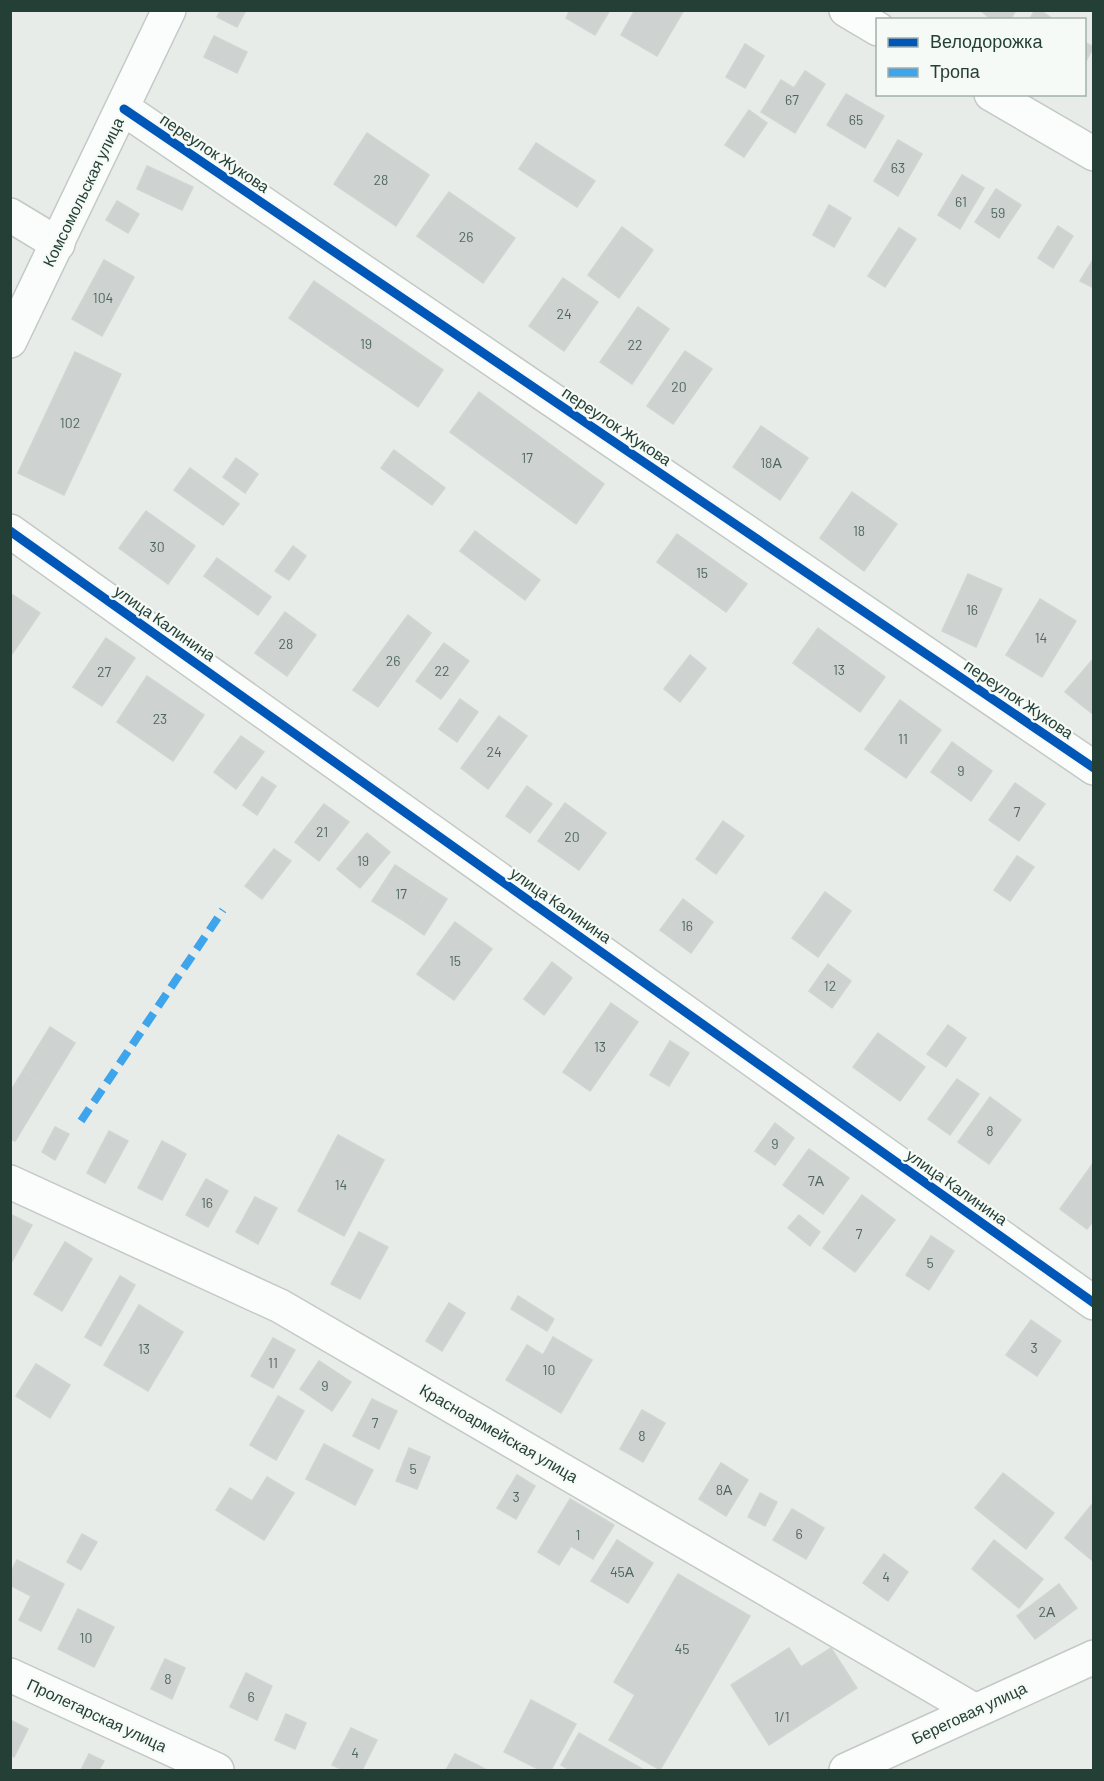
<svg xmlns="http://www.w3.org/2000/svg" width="1104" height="1781" viewBox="0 0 1104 1781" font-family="Barlow,sans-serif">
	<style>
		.building { fill: #ced3d1; stroke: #d0d5d2; stroke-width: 1.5 }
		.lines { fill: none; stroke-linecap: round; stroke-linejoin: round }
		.minor-casing { stroke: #c4c9c6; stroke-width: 36 }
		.minor { stroke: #fbfcfc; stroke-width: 33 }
		.quiet { stroke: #3ea4eb; stroke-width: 8; stroke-dasharray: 15 8; stroke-linecap: butt }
		.cycleway-casing { stroke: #f6faf7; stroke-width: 13 }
		.cycleway { stroke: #0057b8; stroke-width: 9 }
		.labels { text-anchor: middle; stroke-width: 4.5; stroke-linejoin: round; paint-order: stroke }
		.number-label { font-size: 14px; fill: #4f665e }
		.street-label { font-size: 16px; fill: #244036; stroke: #f6faf7 }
	</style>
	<rect width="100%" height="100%" fill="#e7ece9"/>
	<!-- building -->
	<g class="building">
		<path d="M221 10H246L237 27 217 17Z"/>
		<path d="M570 10H610L595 35 566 18Z"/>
		<path d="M635 10H684L657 56 621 35Z"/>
		<path d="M980 10H1016L1010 20H992Z"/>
		<path d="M1035 10H1040L1050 17 1049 20H1029Z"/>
		<path d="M214 36 247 52 237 73 204 57Z"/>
		<path d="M1084 42 1094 47 1084 64Z"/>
		<path d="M745 44 764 56 745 88 726 77Z"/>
		<path d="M805 71 825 84 795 133 761 112 781 80 794 88Z"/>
		<path d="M846 94 884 116 865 148 827 125Z"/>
		<path d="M749 110 767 123 744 157 725 145Z"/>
		<path d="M367 133 429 175 396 226 334 184Z"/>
		<path d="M898 140 922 154 898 196 874 181Z"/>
		<path d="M536 143 595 181 577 207 519 169Z"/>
		<path d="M147 166 193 187 182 210 137 189Z"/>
		<path d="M962 175 984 188 960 229 938 215Z"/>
		<path d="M996 189 1021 205 999 238 975 222Z"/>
		<path d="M449 192 515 238 483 283 417 236Z"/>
		<path d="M117 201 139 214 128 233 106 220Z"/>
		<path d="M829 205 851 218 834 247 813 235Z"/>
		<path d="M1058 226 1073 236 1053 268 1038 258Z"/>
		<path d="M622 227 653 250 619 298 588 275Z"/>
		<path d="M899 228 916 239 885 287 868 276Z"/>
		<path d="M1094 258V288L1080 281Z"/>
		<path d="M104 260 134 277 102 336 72 319Z"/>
		<path d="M563 278 598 302 564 351 529 326Z"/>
		<path d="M314 281 443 370 418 407 289 318Z"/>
		<path d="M638 307 669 329 632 384 600 362Z"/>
		<path d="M685 351 712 369 673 424 647 406Z"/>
		<path d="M75 352 121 374 64 495 18 473Z"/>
		<path d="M479 392 604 484 576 524 450 432Z"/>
		<path d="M761 426 808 458 780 500 733 467Z"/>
		<path d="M394 450 445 488 432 505 381 468Z"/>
		<path d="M236 458 258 474 245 493 223 477Z"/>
		<path d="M190 468 239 504 223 525 174 490Z"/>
		<path d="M852 492 897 524 864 571 820 538Z"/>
		<path d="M146 511 195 546 168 584 119 548Z"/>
		<path d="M475 531 540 580 525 600 460 551Z"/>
		<path d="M677 534 747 584 726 612 657 562Z"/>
		<path d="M293 546 306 556 289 580 275 571Z"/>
		<path d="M217 558 271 597 258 615 204 576Z"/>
		<path d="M968 574 1002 589 976 647 942 631Z"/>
		<path d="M10 593 40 613 10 657Z"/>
		<path d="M1040 599 1076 621 1042 677 1006 655Z"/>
		<path d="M285 612 316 635 287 676 255 653Z"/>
		<path d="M408 615 431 633 378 707 353 690Z"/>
		<path d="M818 628 885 677 860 712 793 663Z"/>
		<path d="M106 638 135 658 102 706 73 687Z"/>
		<path d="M444 643 469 661 441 699 416 681Z"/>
		<path d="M690 655 706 668 680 702 664 689Z"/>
		<path d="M1094 658V715L1065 692Z"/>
		<path d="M147 676 204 715 173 761 117 722Z"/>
		<path d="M460 699 478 712 457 742 439 729Z"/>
		<path d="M900 700 941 730 906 778 865 749Z"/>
		<path d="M499 716 527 736 488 789 461 768Z"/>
		<path d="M241 736 264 752 236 789 214 772Z"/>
		<path d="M952 742 992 771 971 801 931 772Z"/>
		<path d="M262 777 276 786 257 815 243 805Z"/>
		<path d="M1015 783 1045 804 1019 841 989 820Z"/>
		<path d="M527 786 552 804 530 833 506 816Z"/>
		<path d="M565 803 606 833 579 870 538 841Z"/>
		<path d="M324 804 349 822 319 861 295 842Z"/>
		<path d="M723 821 744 836 716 874 696 859Z"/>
		<path d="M367 833 390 852 360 888 337 869Z"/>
		<path d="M274 849 291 861 262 899 245 886Z"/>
		<path d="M1017 856 1034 867 1010 901 994 890Z"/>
		<path d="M395 865 430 888 407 923 372 901Z"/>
		<path d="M430 888 447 899 424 935 407 923Z"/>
		<path d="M825 892 851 911 818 957 792 938Z"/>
		<path d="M683 899 713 922 691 953 660 930Z"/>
		<path d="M455 922 492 949 454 1000 417 974Z"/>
		<path d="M552 962 572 978 544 1015 524 999Z"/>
		<path d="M828 964 851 981 832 1008 809 991Z"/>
		<path d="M611 1003 638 1022 590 1091 563 1072Z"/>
		<path d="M948 1025 966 1038 946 1067 927 1054Z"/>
		<path d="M50 1027 75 1043 48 1087 23 1071Z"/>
		<path d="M878 1033 925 1067 900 1101 853 1067Z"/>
		<path d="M670 1041 689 1053 669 1086 650 1075Z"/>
		<path d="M23 1071 48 1087 15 1141 10 1139V1092Z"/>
		<path d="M957 1079 979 1094 950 1135 928 1119Z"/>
		<path d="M990 1097 1021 1120 989 1164 958 1142Z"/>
		<path d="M775 1123 794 1138 775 1165 755 1151Z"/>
		<path d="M55 1127 69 1134 55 1160 42 1152Z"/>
		<path d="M109 1131 128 1141 105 1183 87 1173Z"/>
		<path d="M338 1135 384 1160 344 1236 298 1211Z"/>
		<path d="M162 1141 186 1154 162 1200 138 1188Z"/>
		<path d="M809 1149 849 1178 823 1214 783 1185Z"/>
		<path d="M1094 1162V1220L1087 1229 1060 1209Z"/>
		<path d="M206 1179 228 1191 208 1227 186 1215Z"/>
		<path d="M862 1195 895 1220 855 1272 823 1248Z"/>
		<path d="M255 1197 277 1208 258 1244 236 1232Z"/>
		<path d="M10 1214 32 1225 10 1265Z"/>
		<path d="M799 1215 820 1232 810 1246 788 1228Z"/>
		<path d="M359 1232 388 1247 360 1299 331 1284Z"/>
		<path d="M931 1236 954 1251 929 1290 906 1275Z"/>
		<path d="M65 1242 92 1259 62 1311 34 1294Z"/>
		<path d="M120 1276 135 1285 101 1346 85 1337Z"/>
		<path d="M518 1296 554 1319 547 1331 511 1309Z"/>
		<path d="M449 1303 465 1313 442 1351 426 1341Z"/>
		<path d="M139 1305 183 1332 148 1391 104 1365Z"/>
		<path d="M1031 1320 1061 1341 1037 1376 1006 1355Z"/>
		<path d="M553 1337 592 1360 561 1413 506 1380 527 1345 543 1355Z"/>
		<path d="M273 1338 295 1350 273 1388 251 1376Z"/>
		<path d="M319 1361 351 1382 332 1411 300 1389Z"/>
		<path d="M36 1364 70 1385 50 1418 16 1396Z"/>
		<path d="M278 1396 304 1411 276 1460 250 1445Z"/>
		<path d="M372 1399 397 1411 379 1449 353 1436Z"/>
		<path d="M642 1410 665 1423 643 1462 620 1449Z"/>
		<path d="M324 1444 373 1470 355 1505 306 1479Z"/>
		<path d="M409 1448 430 1457 417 1489 396 1481Z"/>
		<path d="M721 1463 748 1480 726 1516 699 1499Z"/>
		<path d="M1003 1473 1054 1513 1026 1549 975 1508Z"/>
		<path d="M517 1475 535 1486 516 1519 497 1508Z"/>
		<path d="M267 1477 294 1493 264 1540 216 1510 230 1488 252 1501Z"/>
		<path d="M760 1493 777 1502 765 1526 748 1517Z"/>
		<path d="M570 1499 614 1525 593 1559 571 1546 559 1565 538 1552Z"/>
		<path d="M1093 1503H1094V1562L1065 1538Z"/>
		<path d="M792 1509 824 1528 806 1559 773 1540Z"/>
		<path d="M82 1534 97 1542 81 1570 67 1562Z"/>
		<path d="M617 1540 653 1563 628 1603 591 1581Z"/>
		<path d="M994 1540 1043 1579 1019 1608 972 1569Z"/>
		<path d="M884 1554 908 1572 888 1601 863 1583Z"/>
		<path d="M17 1560 64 1584 41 1631 19 1620 31 1596 10 1585V1574Z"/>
		<path d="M678 1574 750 1616 660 1770 609 1740 635 1695 614 1682Z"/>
		<path d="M1059 1584 1077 1608 1035 1639 1017 1616Z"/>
		<path d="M78 1609 114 1627 94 1667 58 1649Z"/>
		<path d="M789 1648 801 1667 831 1648 857 1688 769 1745 731 1685Z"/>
		<path d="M165 1659 185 1668 172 1699 151 1689Z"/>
		<path d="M246 1673 272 1686 257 1720 230 1707Z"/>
		<path d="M531 1700 576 1724 551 1770H540L504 1752Z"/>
		<path d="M286 1714 306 1723 295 1749 275 1740Z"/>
		<path d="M10 1720 28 1729 14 1757 10 1755Z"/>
		<path d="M351 1728 377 1740 362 1770H343L332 1765Z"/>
		<path d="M579 1733 644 1770H570L561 1765Z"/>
		<path d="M89 1754 104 1761 99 1770H81Z"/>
		<path d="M455 1754 487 1770H446Z"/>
	</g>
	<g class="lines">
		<defs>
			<g id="minor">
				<path d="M846 10 878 29"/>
				<path d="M991 94 1094 154"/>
				<path d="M124 109 1094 768"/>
				<path d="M10 215 58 244"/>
				<path d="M10 341 169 10"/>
				<path d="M10 531 1094 1303"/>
				<path d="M10 1182 280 1306 974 1710"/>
				<path d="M10 1675 217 1770"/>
				<path d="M846 1770 1094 1657"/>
			</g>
		</defs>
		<!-- minor casing -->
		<use href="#minor" class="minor-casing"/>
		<!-- minor -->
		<use href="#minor" class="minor"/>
		<!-- quiet -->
		<path class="quiet" d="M81 1121 223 910"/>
		<defs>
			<g id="cycleway">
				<path d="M124 109 1094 768"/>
				<path d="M10 531 1094 1303"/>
			</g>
		</defs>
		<!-- cycleway casing -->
		<use href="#cycleway" class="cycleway-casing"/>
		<!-- cycleway -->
		<use href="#cycleway" class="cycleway"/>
	</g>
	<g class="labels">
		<!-- number labels -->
		<g class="number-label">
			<text x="792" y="105">67</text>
			<text x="856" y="125">65</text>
			<text x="898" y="173">63</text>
			<text x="381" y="185">28</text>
			<text x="961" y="207">61</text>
			<text x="998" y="218">59</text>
			<text x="466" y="242">26</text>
			<text x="103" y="303">104</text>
			<text x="564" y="319">24</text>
			<text x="366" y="349">19</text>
			<text x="635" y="350">22</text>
			<text x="679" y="392">20</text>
			<text x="70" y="428">102</text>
			<text x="527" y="463">17</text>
			<text x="771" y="468">18А</text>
			<text x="859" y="536">18</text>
			<text x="157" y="552">30</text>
			<text x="702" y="578">15</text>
			<text x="972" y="615">16</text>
			<text x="1041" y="643">14</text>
			<text x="286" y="649">28</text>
			<text x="393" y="666">26</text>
			<text x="839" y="675">13</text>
			<text x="442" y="676">22</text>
			<text x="104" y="677">27</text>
			<text x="160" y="724">23</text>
			<text x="903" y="744">11</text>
			<text x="494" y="757">24</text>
			<text x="961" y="776">9</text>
			<text x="1017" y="817">7</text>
			<text x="322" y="837">21</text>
			<text x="572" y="842">20</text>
			<text x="363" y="866">19</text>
			<text x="401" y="899">17</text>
			<text x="687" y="931">16</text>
			<text x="455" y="966">15</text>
			<text x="830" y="991">12</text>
			<text x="600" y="1052">13</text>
			<text x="990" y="1136">8</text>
			<text x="775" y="1149">9</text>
			<text x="816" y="1186">7А</text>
			<text x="341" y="1190">14</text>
			<text x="207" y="1208">16</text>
			<text x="859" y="1239">7</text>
			<text x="930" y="1268">5</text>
			<text x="1034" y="1353">3</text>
			<text x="144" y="1354">13</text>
			<text x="273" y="1368">11</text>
			<text x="549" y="1375">10</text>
			<text x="325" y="1391">9</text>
			<text x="375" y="1428">7</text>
			<text x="642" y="1441">8</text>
			<text x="413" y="1474">5</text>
			<text x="724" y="1495">8А</text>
			<text x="516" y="1502">3</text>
			<text x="799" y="1539">6</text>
			<text x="578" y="1540">1</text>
			<text x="622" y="1577">45А</text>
			<text x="886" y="1582">4</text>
			<text x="1047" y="1617">2А</text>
			<text x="86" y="1643">10</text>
			<text x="682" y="1654">45</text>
			<text x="168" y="1684">8</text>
			<text x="251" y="1702">6</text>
			<text x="782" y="1722">1/1</text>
			<text x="355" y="1758">4</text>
		</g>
		<!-- street labels -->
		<g class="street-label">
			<text transform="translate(215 153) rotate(34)" y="6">переулок Жукова</text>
			<text transform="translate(83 192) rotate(-64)" y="6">Комсомольская улица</text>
			<text transform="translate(617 426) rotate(34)" y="6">переулок Жукова</text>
			<text transform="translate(165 623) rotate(35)" y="6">улица Калинина</text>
			<text transform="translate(1019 699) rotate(34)" y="6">переулок Жукова</text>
			<text transform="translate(561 905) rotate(35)" y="6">улица Калинина</text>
			<text transform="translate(957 1187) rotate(35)" y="6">улица Калинина</text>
			<text transform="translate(499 1433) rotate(30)" y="6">Красноармейская улица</text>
			<text transform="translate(969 1713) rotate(-25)" y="6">Береговая улица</text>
			<text transform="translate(97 1715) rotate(25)" y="6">Пролетарская улица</text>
		</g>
	</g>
	<!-- border -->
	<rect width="1104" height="1781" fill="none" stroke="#244036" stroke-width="24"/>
	<!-- legend -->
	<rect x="876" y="18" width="210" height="78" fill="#f6faf7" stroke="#a2b0aa" stroke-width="1.5"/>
	<rect x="888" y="38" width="30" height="9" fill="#0057b8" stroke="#a2b0aa" stroke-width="1.5"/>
	<text x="930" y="48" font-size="18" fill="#244036">Велодорожка</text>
	<rect x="888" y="68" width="30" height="9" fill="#3ea4eb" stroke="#a2b0aa" stroke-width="1.5"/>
	<text x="930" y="78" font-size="18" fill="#244036">Тропа</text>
</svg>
